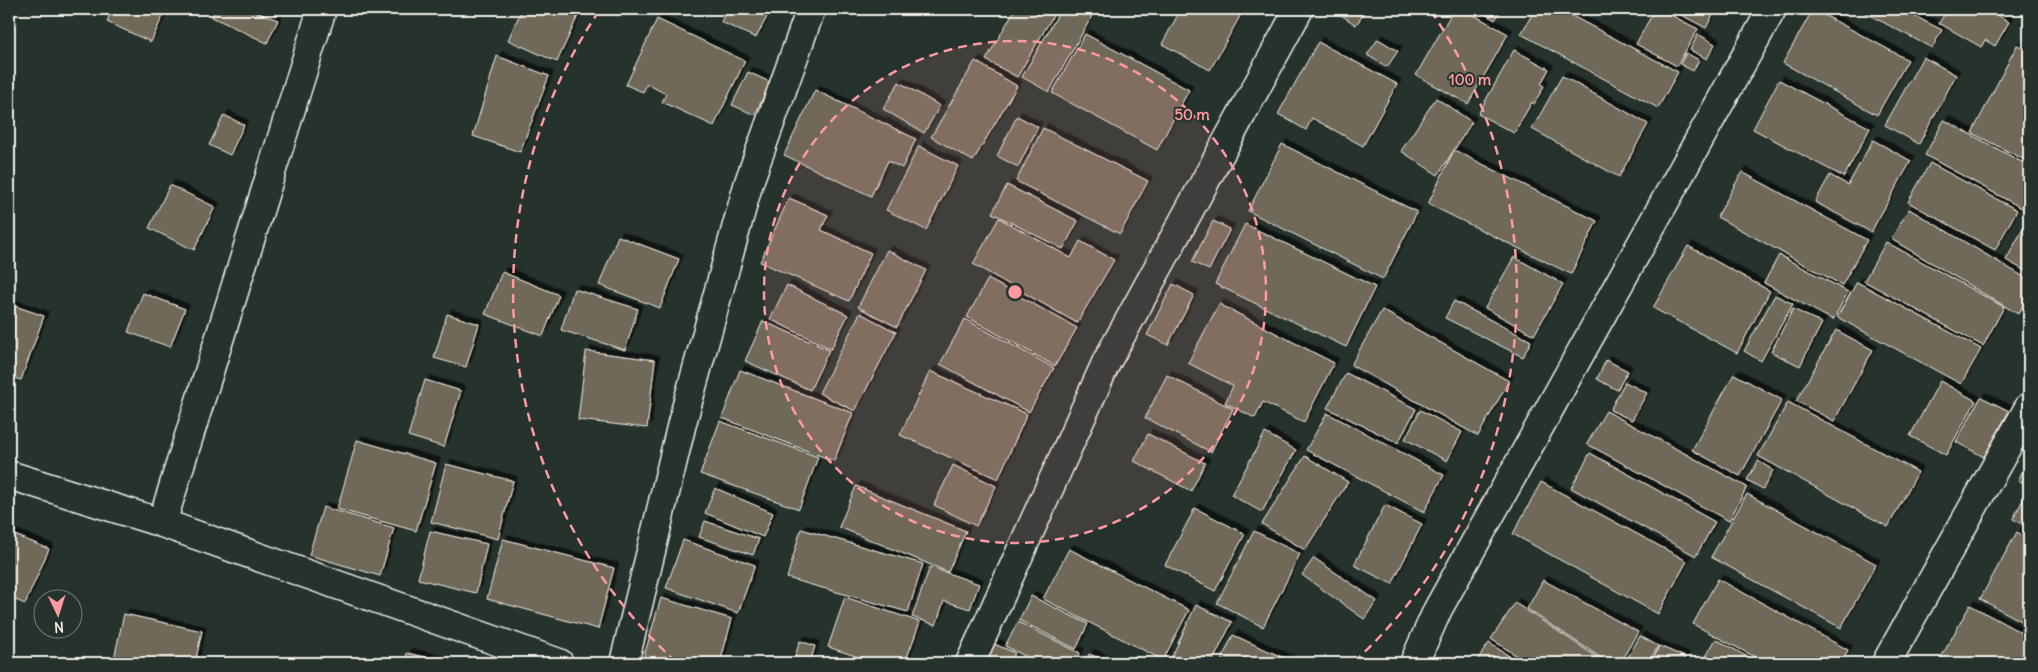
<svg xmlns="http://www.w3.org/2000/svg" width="2038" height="672" viewBox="0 0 2038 672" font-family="Delius,sans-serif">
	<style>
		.building { fill: #706858; stroke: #f4f1e8; filter: url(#shadow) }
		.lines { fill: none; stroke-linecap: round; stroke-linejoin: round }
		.minor-casing { stroke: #f4f1e8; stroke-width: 31 }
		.minor { stroke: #26332d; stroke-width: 28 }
		.ring { fill: none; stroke: #ff9aa2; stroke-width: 2.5; stroke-dasharray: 9 6 }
		.centre { fill: #ff9aa2; stroke: #26332d; stroke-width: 2.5 }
		.ring-label { font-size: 15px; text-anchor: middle; font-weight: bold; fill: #ff9aa2; stroke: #26332d; stroke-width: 4; stroke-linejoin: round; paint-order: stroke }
	</style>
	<defs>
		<filter id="shadow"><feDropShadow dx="4.5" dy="-4.5" stdDeviation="0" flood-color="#0009"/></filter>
	</defs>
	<rect width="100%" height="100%" fill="#26332d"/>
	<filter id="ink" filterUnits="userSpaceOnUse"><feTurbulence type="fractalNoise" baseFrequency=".02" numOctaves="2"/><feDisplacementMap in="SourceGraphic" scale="10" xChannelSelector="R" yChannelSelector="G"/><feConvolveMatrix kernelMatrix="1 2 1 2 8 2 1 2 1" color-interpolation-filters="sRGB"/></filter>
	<g filter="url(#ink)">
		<!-- building -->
		<g class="building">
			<path d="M112 9H166L151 42 107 22Z"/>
			<path d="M216 9H247L278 20 267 43 212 17Z"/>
			<path d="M522 9H581L557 62 508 40Z"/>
			<path d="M727 9H771L756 38 721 22Z"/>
			<path d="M1015 9H1057L1017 77 986 60Z"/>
			<path d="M1061 9H1079L1092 16 1049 92 1022 77Z"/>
			<path d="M1181 9H1244L1210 70 1162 44Z"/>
			<path d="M1332 9H1367L1356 25Z"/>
			<path d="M1454 9H1463L1508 34 1468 104 1416 75Z"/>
			<path d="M1477 9H1502L1495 20Z"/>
			<path d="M1535 9H1559L1678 72 1658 108 1521 34Z"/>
			<path d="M1655 9H1659L1698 29 1677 66 1636 44Z"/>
			<path d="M1670 9H1716L1706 28Z"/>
			<path d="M1813 9 1908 60 1877 115 1783 63Z"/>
			<path d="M1858 9H1901L1942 30 1932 48Z"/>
			<path d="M1948 9H2002L1998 15 2009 22 1995 46 1985 40 1981 47 1939 23Z"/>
			<path d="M657 19 745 61 714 126 662 102 666 94 647 84 643 92 626 85Z"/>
			<path d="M1085 34 1189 90 1157 150 1052 93Z"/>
			<path d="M1698 34 1715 44 1707 59 1690 50Z"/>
			<path d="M1378 39 1398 51 1387 67 1367 55Z"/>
			<path d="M1318 42 1397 84 1363 146 1312 118 1306 130 1278 114Z"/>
			<path d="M2017 45 2029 51V162L1972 133Z"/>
			<path d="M1514 50 1549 69 1541 84 1544 86 1534 104 1532 102 1514 133 1478 114Z"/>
			<path d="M1686 53 1699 60 1693 71 1680 64Z"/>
			<path d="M497 56 549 76 520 152 473 136Z"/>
			<path d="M1923 57 1956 75 1919 144 1885 125Z"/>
			<path d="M975 61 1017 86 973 161 931 137Z"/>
			<path d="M748 72 770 82 755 115 732 105Z"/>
			<path d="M1562 76 1648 124 1619 177 1532 129Z"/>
			<path d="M1779 80 1870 128 1844 177 1753 129Z"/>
			<path d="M899 82 940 106 924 133 883 109Z"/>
			<path d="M815 90 916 139 902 168 888 161 871 196 784 155Z"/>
			<path d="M1436 98 1472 122 1438 175 1401 151Z"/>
			<path d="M224 115 244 125 230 155 209 145Z"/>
			<path d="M1017 116 1038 127 1018 167 997 156Z"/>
			<path d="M1944 120 2029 166V212L1925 155Z"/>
			<path d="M1043 128 1148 181 1120 234 1016 181Z"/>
			<path d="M1873 140 1911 161 1871 232 1815 202 1830 175 1848 185Z"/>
			<path d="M1282 144 1417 212 1383 279 1248 211Z"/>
			<path d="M919 146 958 166 926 230 886 210Z"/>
			<path d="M1454 150 1597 221 1571 274 1428 204Z"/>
			<path d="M1930 163 2017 210 1995 250 1908 202Z"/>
			<path d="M1742 172 1867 240 1842 285 1717 217Z"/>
			<path d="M170 185 215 207 194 250 149 228Z"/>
			<path d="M1007 185 1078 221 1063 249 992 213Z"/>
			<path d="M789 198 828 215 821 230 871 253 849 301 760 262Z"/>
			<path d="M1909 209 2029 280V295L2018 314 1891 239Z"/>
			<path d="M999 218 1071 258 1080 241 1114 260 1077 323 973 264Z"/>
			<path d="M2029 218V273L2006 260Z"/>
			<path d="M1213 221 1230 229 1209 270 1192 262Z"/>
			<path d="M1245 224 1375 287 1346 347 1215 284Z"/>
			<path d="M618 236 679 259 660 308 599 285Z"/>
			<path d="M1886 242 2004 307 1983 346 1864 281Z"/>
			<path d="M1688 246 1770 291 1737 353 1653 308Z"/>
			<path d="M887 250 926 270 897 327 858 307Z"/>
			<path d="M1779 255 1848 292 1833 320 1764 283Z"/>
			<path d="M1514 257 1563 284 1534 335 1485 308Z"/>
			<path d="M502 272 559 295 543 336 485 314Z"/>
			<path d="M988 279 1077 328 1055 366 967 317Z"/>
			<path d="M1857 282 1981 349 1961 384 1837 317Z"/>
			<path d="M1173 284 1194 295 1168 345 1147 335Z"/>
			<path d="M787 285 848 315 831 349 770 319Z"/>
			<path d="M574 289 638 309 625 350 561 330Z"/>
			<path d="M143 293 185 309 170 347 128 332Z"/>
			<path d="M1775 295 1793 304 1761 361 1744 351Z"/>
			<path d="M1454 301 1531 341 1523 357 1445 318Z"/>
			<path d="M1219 304 1334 363 1304 422 1263 402 1255 418 1225 403 1233 386 1188 363Z"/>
			<path d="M12 305 44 316 21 380 9 376V312Z"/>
			<path d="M1793 309 1822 323 1800 366 1771 352Z"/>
			<path d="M1382 310 1509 381 1478 436 1351 365Z"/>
			<path d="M860 313 896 332 855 411 819 393Z"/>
			<path d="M447 314 479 324 466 367 434 358Z"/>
			<path d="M965 319 1054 368 1029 412 940 364Z"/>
			<path d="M763 321 829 350 810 390 745 361Z"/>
			<path d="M1836 330 1873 350 1834 421 1796 401Z"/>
			<path d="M586 351 655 360 647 428 578 420Z"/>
			<path d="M1606 360 1628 371 1617 390 1597 379Z"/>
			<path d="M740 370 853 413 834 461 722 418Z"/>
			<path d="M930 371 1027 414 998 479 900 435Z"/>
			<path d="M1346 373 1416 409 1398 443 1327 408Z"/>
			<path d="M1734 374 1782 400 1740 476 1692 450Z"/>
			<path d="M1167 375 1233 409 1211 452 1145 418Z"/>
			<path d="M425 380 461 391 444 447 408 436Z"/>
			<path d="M1940 381 1976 401 1946 455 1910 436Z"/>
			<path d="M1625 382 1647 393 1632 420 1610 410Z"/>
			<path d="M1981 397 2009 411 1984 457 1956 442Z"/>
			<path d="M1788 402 1918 472 1888 527 1758 456Z"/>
			<path d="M1420 410 1462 432 1447 461 1405 439Z"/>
			<path d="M1606 411 1747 487 1729 521 1587 444Z"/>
			<path d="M1327 413 1444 475 1424 512 1306 450Z"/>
			<path d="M720 421 818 457 799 509 700 474Z"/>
			<path d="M1265 433 1296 450 1262 512 1231 495Z"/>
			<path d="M1148 434 1205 463 1191 491 1134 461Z"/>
			<path d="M357 440 436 463 416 531 337 509Z"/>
			<path d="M1590 453 1715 522 1696 556 1571 488Z"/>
			<path d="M1305 456 1348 482 1305 550 1262 524Z"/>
			<path d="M2029 459V486L2018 480Z"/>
			<path d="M1758 461 1773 470 1763 489 1747 480Z"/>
			<path d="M446 464 513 481 498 539 431 522Z"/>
			<path d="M953 465 996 486 976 526 934 505Z"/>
			<path d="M1541 482 1687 561 1658 614 1513 534Z"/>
			<path d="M856 486 966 531 948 572 839 527Z"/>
			<path d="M715 488 773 513 763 537 705 513Z"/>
			<path d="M2027 492 2029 493V528L2013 519Z"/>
			<path d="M1747 494 1876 564 1841 628 1711 557Z"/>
			<path d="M1385 505 1422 524 1392 584 1354 565Z"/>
			<path d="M323 507 394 528 380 576 309 555Z"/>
			<path d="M1195 508 1245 534 1215 591 1165 565Z"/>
			<path d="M705 521 759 539 753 555 699 537Z"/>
			<path d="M801 529 923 564 908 612 787 578Z"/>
			<path d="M430 531 487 544 476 593 418 579Z"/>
			<path d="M1254 531 1300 554 1263 627 1217 603Z"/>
			<path d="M2017 532 2029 539V625L1980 599Z"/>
			<path d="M10 533 49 549 25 604 9 597V536Z"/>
			<path d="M503 539 614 568 598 629 487 599Z"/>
			<path d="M683 540 755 565 738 613 666 588Z"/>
			<path d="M1069 549 1189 610 1163 660 1043 599Z"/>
			<path d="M1314 558 1377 601 1364 619 1302 575Z"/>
			<path d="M930 567 979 584 970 609 944 601 936 625 912 617Z"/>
			<path d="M1718 579 1848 650 1841 663H1766L1693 624Z"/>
			<path d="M1543 580 1638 632 1620 663H1609L1527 609Z"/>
			<path d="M1031 596 1088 624 1076 649 1019 620Z"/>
			<path d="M845 597 920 622 905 663H877L828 647Z"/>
			<path d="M661 598 732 619 720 663H642Z"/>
			<path d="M1515 603 1606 663H1528L1491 639Z"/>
			<path d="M1196 605 1232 622 1212 663H1169Z"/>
			<path d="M1970 605 2029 637V663H1943L1939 661Z"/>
			<path d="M124 614 202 631 195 663H113Z"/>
			<path d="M1018 622 1080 653 1075 663H1039L1005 646Z"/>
			<path d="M1233 635 1295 663H1220Z"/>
			<path d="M1640 636 1658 646 1649 663H1625Z"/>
			<path d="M1716 639 1758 663H1702Z"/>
			<path d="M800 641 815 646 810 663 793 662Z"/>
			<path d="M992 643 1015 653 1010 663H984Z"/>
			<path d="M1489 643 1520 663H1475Z"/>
			<path d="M1659 646 1685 657 1682 663H1652Z"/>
			<path d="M407 653 445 662V663H405Z"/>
			<path d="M1089 654 1112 663H1085Z"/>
		</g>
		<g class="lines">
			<defs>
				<g id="minor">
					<path d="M9 475 162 523 559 663"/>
					<path d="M162 523 322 9"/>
					<path d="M624 663 682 423 749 182 811 9"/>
					<path d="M970 663 1106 363 1299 9"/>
					<path d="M1414 663 1438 609 1772 9"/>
					<path d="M1886 663 2029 407"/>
				</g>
			</defs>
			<!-- minor casing -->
			<use href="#minor" class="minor-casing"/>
			<!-- minor -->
			<use href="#minor" class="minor"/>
		</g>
	</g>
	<!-- distance rings -->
	<circle cx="1015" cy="292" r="251" fill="#ff9aa2" fill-opacity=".12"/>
	<g class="ring">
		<circle cx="1015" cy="292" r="251"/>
		<path d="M676 662A502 502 0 0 1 599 11M1431 11A502 502 0 0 1 1354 662"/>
	</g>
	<circle cx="1015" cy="292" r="8" class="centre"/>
	<g class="ring-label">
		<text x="1470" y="85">100 m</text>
		<text x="1192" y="120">50 m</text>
	</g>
	<!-- margin -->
	<rect width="2038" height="672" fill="none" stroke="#26332d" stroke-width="30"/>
	<rect x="15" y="15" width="2008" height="642" fill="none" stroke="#f4f1e8" stroke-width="2" filter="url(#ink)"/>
	<!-- north arrow -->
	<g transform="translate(58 614) rotate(176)"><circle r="24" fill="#26332d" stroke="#787f78"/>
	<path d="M0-4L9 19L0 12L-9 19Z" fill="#ff9aa2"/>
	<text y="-8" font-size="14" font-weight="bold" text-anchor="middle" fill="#f4f1e8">N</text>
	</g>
</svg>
